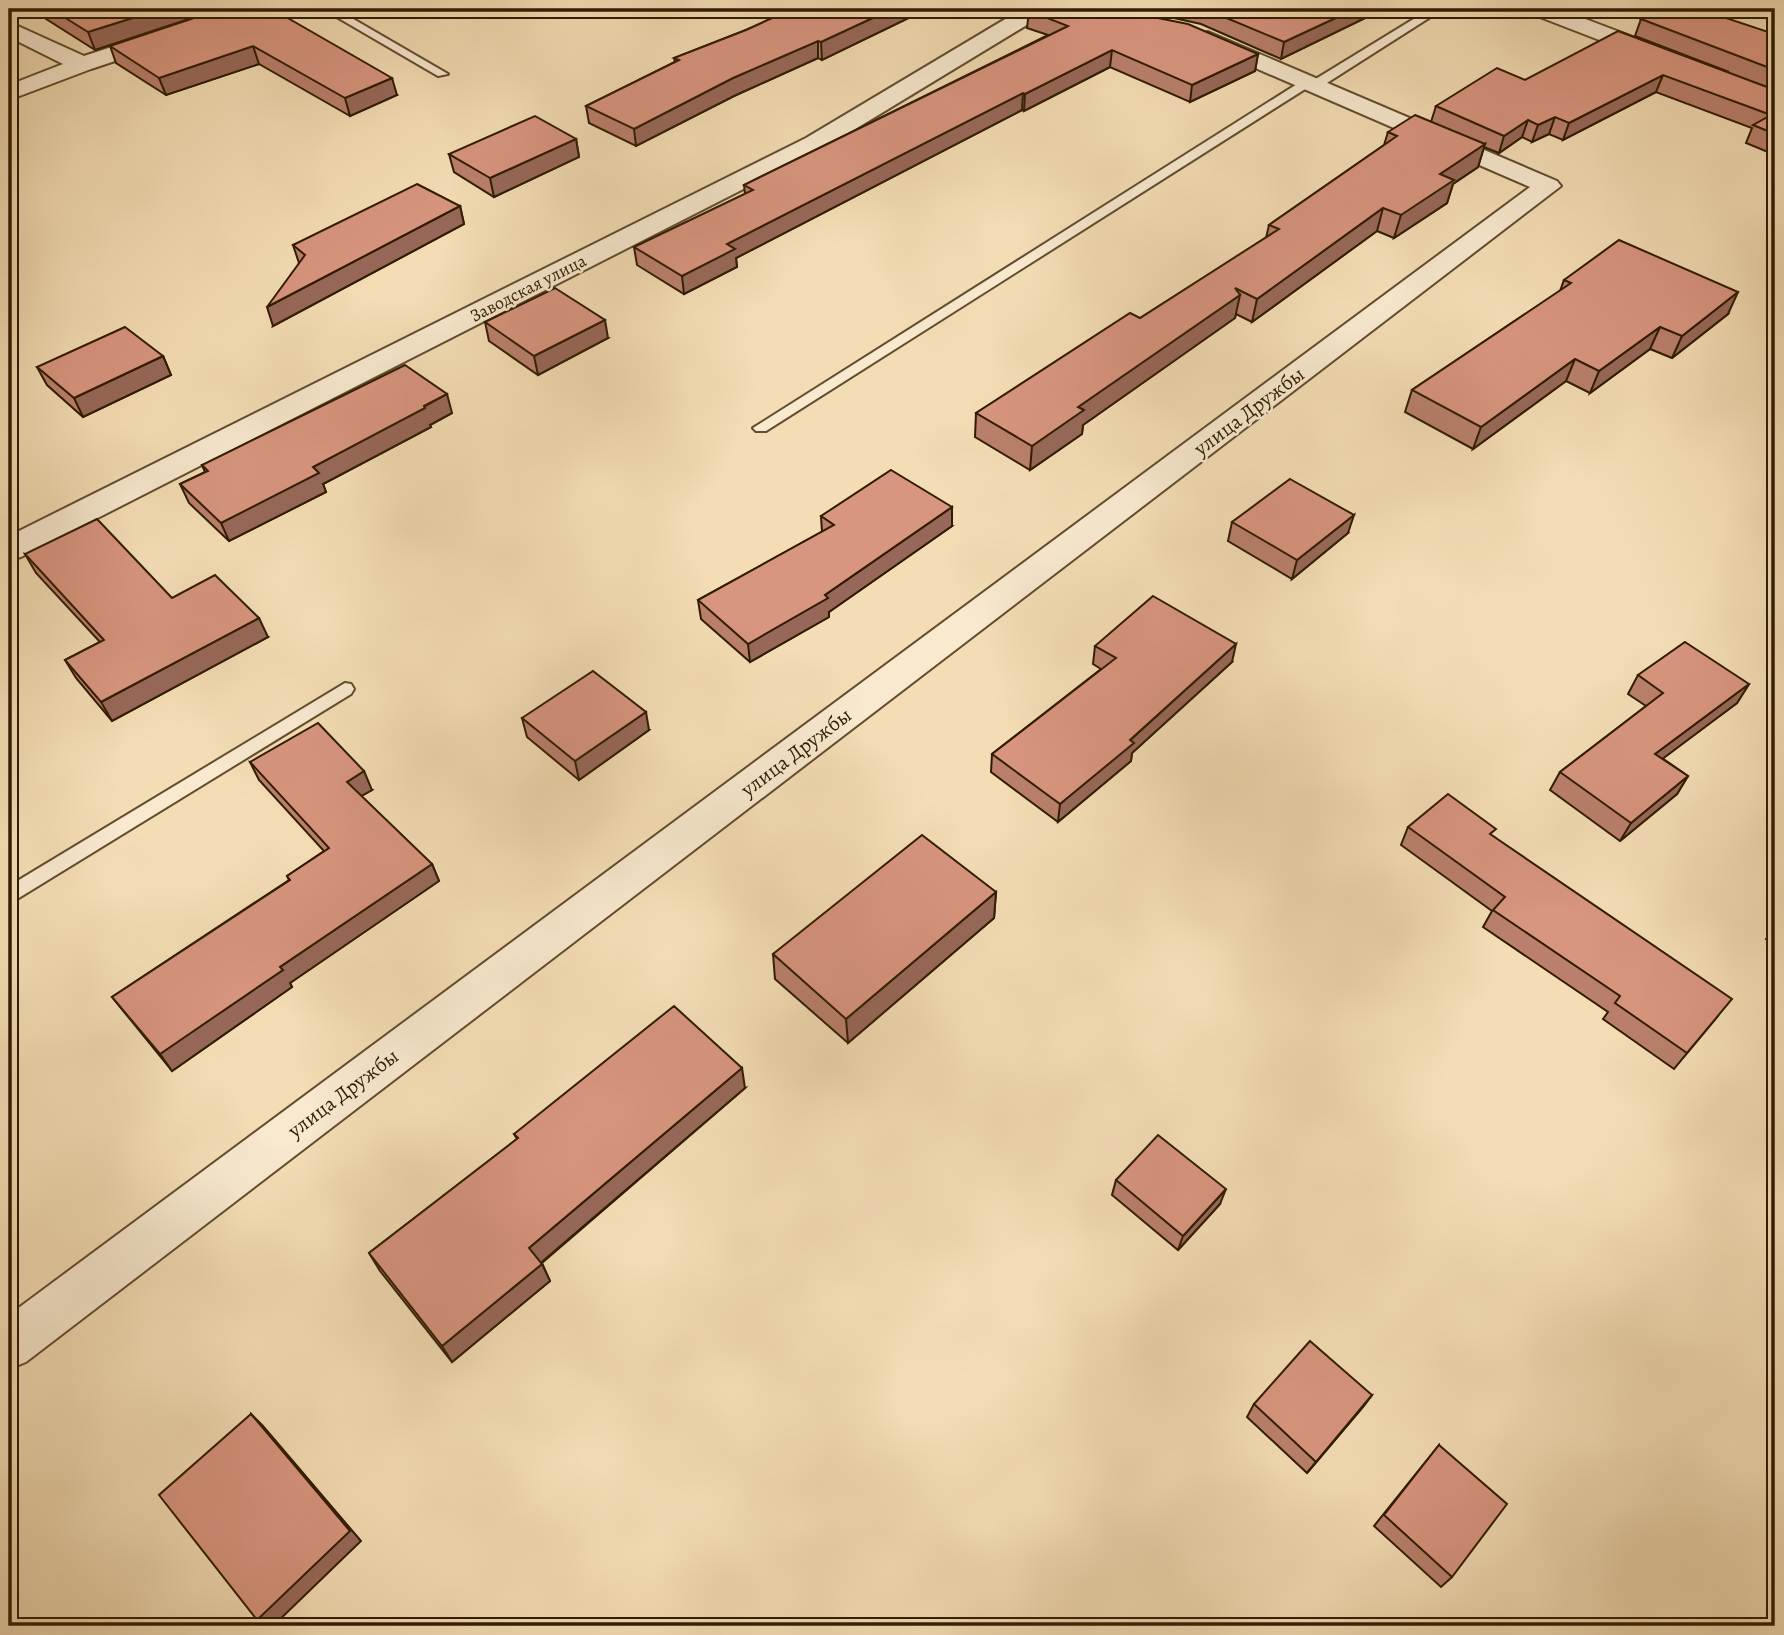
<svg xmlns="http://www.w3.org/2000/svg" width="1784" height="1635" viewBox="0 0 1784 1635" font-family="Alegreya,serif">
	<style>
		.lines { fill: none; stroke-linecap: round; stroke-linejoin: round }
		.lane-casing { stroke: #614c2e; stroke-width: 4 }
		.street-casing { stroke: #614c2e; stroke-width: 4 }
		.lane { fill: #f8e9cf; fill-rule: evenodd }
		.street { fill: #f8e9cf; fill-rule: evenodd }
		.wall { fill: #ba806d; stroke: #301b01; stroke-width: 2 }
		.shaded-wall { fill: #976859; stroke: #301b01; stroke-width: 2 }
		.building { fill: #d8957f; stroke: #301b01; stroke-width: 2 }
		.labels { text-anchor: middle; stroke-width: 5; stroke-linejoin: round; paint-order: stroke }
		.far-street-label { font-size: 18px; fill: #301b01; stroke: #f8e9cf }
		.street-label { font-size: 21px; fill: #301b01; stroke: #f8e9cf }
	</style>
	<rect width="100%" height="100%" fill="#f4ddb5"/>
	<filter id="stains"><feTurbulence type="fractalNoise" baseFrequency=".00286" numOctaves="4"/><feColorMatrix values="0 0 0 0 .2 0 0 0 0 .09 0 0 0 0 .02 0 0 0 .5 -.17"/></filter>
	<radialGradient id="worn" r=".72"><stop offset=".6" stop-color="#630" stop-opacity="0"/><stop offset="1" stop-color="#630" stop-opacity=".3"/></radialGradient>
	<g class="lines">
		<defs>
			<g id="lane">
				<path d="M323 9H336L448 74 438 76Z"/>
				<path d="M1430 9H1443L1319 88 1310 86 766 431H756L753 428 1305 79 1314 80Z"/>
				<path d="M345 683 351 684 354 689 351 694 9 904V886Z"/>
			</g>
			<g id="street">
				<path d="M227 9H259L256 14 91 69 9 100V85L63 64 9 37V22L84 56Z"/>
				<path d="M1022 9H1048L1045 14 824 148 21 557 9 560V536L806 138Z"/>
				<path d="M1529 9H1559L1667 50 1670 55 1667 60H1651L1532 14Z"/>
				<path d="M1208 32 1557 181 1561 186 26 1362 9 1369V1315L1530 187 1200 44 1197 39 1200 34Z"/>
			</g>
		</defs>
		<!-- lane casing -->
		<use href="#lane" class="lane-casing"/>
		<!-- street casing -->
		<use href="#street" class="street-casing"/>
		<!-- lane -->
		<use href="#lane" class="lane"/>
		<!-- street -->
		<use href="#street" class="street"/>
	</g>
	<!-- wall -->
	<g class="wall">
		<path d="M38 9H219L95 50 40 15Z"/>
		<path d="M221 9 397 95 350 116 259 64 166 95 116 63 110 46Z"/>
		<path d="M792 9H927L822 60 818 58 734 96 636 146 589 123 586 106 675 62 674 58 746 30Z"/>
		<path d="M931 9H947L941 13Z"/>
		<path d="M1133 9H1381L1367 17 1281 59 1201 24Z"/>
		<path d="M1029 11H1123L1258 54 1255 71 1190 102 1110 67 1024 111 1022 110 736 258 737 267 684 294 637 265 634 247 745 194 744 185 1048 35 1027 28Z"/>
		<path d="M1641 19 1771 33 1775 31V155L1746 143 1752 128 1656 92 1563 140 1549 134 1532 142 1522 137 1499 153 1484 147 1478 167 1453 184 1447 203 1394 238 1377 231 1252 322 1236 314 1235 318 1083 425 1082 434 1030 470 975 437 976 413 1140 318 1266 238 1269 225 1384 145 1388 132 1431 122 1436 106 1525 80 1729 72 1635 36Z"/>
		<path d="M576 139 579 157 494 197 454 172 449 154Z"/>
		<path d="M460 206 464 224 273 326 299 263 293 245Z"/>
		<path d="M1564 280 1728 314 1672 358 1650 349 1590 393 1566 381 1473 449 1405 412 1412 390 1560 291Z"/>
		<path d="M485 322 608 338 538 375 489 341Z"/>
		<path d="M1775 328V337L1771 336Z"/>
		<path d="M163 356 171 375 83 417 47 385 37 367Z"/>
		<path d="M452 413 430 425 431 427 323 484 326 492 229 541 189 503 180 484 205 472 202 465Z"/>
		<path d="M821 516 952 526 829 612V617L750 662 701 619 698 600 822 532Z"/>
		<path d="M1232 522 1348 533 1292 579 1228 541Z"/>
		<path d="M25 554 268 637 112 721 76 678 65 660 100 642 36 573Z"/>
		<path d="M1095 646 1232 662 1132 753 1131 761 1058 822 991 772 992 754 1101 669 1093 664Z"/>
		<path d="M1638 675 1749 684 1737 703 1662 758 1688 776 1677 794 1620 841 1550 790 1560 772 1646 706 1628 694Z"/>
		<path d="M522 718 649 730 579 780 527 737Z"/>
		<path d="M250 762 372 790 361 796 432 864 439 881 290 983 292 987 172 1071 125 1013 112 997 289 880 287 876 324 851 259 780Z"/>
		<path d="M1408 827 1493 836 1718 1016 1674 1069 1603 1019 1608 1012 1483 927 1492 911 1401 845Z"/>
		<path d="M996 892 994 918 848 1043 775 979 773 954Z"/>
		<path d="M1775 927V945L1766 939Z"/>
		<path d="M745 1088 542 1263 550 1281 452 1362 380 1271 369 1253 517 1139 514 1134Z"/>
		<path d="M1116 1180 1220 1204 1178 1250 1112 1195Z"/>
		<path d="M1372 1395 1363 1407 1307 1473 1247 1417 1254 1404Z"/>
		<path d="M1439 1445 1452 1577 1441 1587 1374 1526Z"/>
	</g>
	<!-- shaded-wall -->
	<g class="shaded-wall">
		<path d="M161 9H219L95 50 88 32Z"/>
		<path d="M892 9H927L822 60 821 42Z"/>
		<path d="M1355 9H1381L1367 17 1281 59 1284 42Z"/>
		<path d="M818 41V58L734 96 636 146 634 129 733 78Z"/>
		<path d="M253 46 259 64 166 95 159 78Z"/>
		<path d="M1112 50 1110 67 1024 111 1025 94Z"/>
		<path d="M1258 54 1255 71 1190 102 1192 85Z"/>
		<path d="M1663 75 1656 92 1563 140 1569 123Z"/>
		<path d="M392 78 397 95 350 116 345 98Z"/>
		<path d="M1023 93 1022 110 736 258 737 267 684 294 682 276 727 244Z"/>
		<path d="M1555 117 1549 134 1532 142 1538 125Z"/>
		<path d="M1528 120 1522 137 1499 153 1504 136Z"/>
		<path d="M576 139 579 157 494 197 490 178Z"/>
		<path d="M1485 144 1478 167 1453 184 1447 203 1394 238 1401 215 1440 174Z"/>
		<path d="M460 206 464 224 273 326 267 307Z"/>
		<path d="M1383 208 1377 231 1252 322 1257 299Z"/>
		<path d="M1738 292 1728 314 1672 358 1682 336Z"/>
		<path d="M1240 295 1235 318 1083 425 1082 434 1030 470 1032 446 1078 407Z"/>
		<path d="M605 320 608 338 538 375 534 356Z"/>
		<path d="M1660 327 1650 349 1590 393 1599 371Z"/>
		<path d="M163 356 171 375 83 417 74 398Z"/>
		<path d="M1575 359 1566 381 1473 449 1481 427Z"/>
		<path d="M447 394 452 413 430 425 431 427 323 484 326 492 229 541 221 523 313 467Z"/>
		<path d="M952 507V526L829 612V617L750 662 748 644 825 595Z"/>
		<path d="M1354 515 1348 533 1292 579 1297 560Z"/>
		<path d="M259 618 268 637 112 721 101 702Z"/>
		<path d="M1236 644 1232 662 1132 753 1131 761 1058 822 1060 804Z"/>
		<path d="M1749 684 1737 703 1645 772 1655 754Z"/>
		<path d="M646 712 649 730 579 780 575 761Z"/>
		<path d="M364 771 372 790 354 800 347 782Z"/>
		<path d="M1688 776 1677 794 1620 841 1631 823Z"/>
		<path d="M432 864 439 881 290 983 292 987 172 1071 160 1054 280 967Z"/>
		<path d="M996 892 994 918 848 1043 846 1019Z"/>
		<path d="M742 1068 745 1088 537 1266 529 1248Z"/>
		<path d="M1226 1189 1220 1204 1178 1250 1183 1236Z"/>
		<path d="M542 1264 550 1281 452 1362 442 1346Z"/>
		<path d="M1372 1395 1363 1407 1307 1473 1316 1462Z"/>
		<path d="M251 1414 263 1426 361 1541 273 1626H266L257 1620Z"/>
	</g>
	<!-- building -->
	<g class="building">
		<path d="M51 9H161L88 32Z"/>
		<path d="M221 9H272L392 78 345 98 253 46 159 78 110 46Z"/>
		<path d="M792 9H892L821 42 818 41 733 78 634 129 586 106 679 60 674 58 746 30Z"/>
		<path d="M1033 9H1118L1123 11 1188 24 1258 54 1192 85 1112 50 1025 94 1023 93 727 244 735 249 682 276 634 247 753 190 744 185 1068 26 1029 11Z"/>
		<path d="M1205 9H1355L1284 42Z"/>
		<path d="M1660 9H1699L1771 33 1775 31V70L1641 19Z"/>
		<path d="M1618 31 1775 90V134L1753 125 1771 115 1663 75 1569 123 1555 117 1538 125 1528 120 1504 136 1436 106 1497 68 1525 80Z"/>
		<path d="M1415 115 1485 144 1440 174 1454 180 1401 215 1383 208 1257 299 1235 288 1240 295 1078 407 1084 410 1032 446 976 413 1130 313 1140 318 1279 229 1269 225 1397 136 1388 132Z"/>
		<path d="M535 116 576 139 490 178 449 154Z"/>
		<path d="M417 184 460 206 267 307 305 255 293 245Z"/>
		<path d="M1619 240 1738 292 1682 336 1660 327 1599 371 1575 359 1481 427 1412 390 1571 283 1564 280Z"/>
		<path d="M555 288 605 320 534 356 485 322Z"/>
		<path d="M125 327 163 356 74 398 37 367Z"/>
		<path d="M405 365 447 394 424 406 425 408 313 467 319 473 221 523 180 484 208 471 202 465Z"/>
		<path d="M891 470 952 507 825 595 828 598 748 644 698 600 834 525 821 516Z"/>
		<path d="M1290 479 1354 515 1297 560 1232 522Z"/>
		<path d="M97 519 172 598 215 575 259 618 101 702 65 660 104 640 25 554Z"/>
		<path d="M1153 596 1236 644 1130 740 1134 743 1060 804 992 754 1116 658 1095 646Z"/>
		<path d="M1685 642 1749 684 1655 754 1688 776 1631 823 1560 772 1663 693 1638 675Z"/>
		<path d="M593 671 646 712 575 761 522 718Z"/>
		<path d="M318 723 364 771 347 782 432 864 280 967 283 970 160 1054 112 997 290 880 287 876 329 848 250 762Z"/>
		<path d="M1448 794 1496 829 1490 834 1732 999 1687 1053 1615 1003 1620 996 1493 910 1505 897 1408 827Z"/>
		<path d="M922 835 996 892 846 1019 773 954Z"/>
		<path d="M674 1006 742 1068 529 1248 542 1264 442 1346 369 1253 518 1138 514 1134Z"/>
		<path d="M1158 1135 1226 1189 1183 1236 1116 1180Z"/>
		<path d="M1310 1341 1372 1395 1316 1462 1254 1404Z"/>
		<path d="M251 1414 350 1531 257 1620 159 1495Z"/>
		<path d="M1439 1445 1507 1504 1452 1577 1384 1515Z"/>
	</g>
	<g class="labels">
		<!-- far-street labels -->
		<g class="far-street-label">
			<text transform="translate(528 288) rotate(-27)" y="6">Заводская улица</text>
		</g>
		<!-- street labels -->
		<g class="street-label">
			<text transform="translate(1249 411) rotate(-37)" y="7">улица Дружбы</text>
			<text transform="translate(796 752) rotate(-37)" y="7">улица Дружбы</text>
			<text transform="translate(343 1093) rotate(-37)" y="7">улица Дружбы</text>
		</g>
	</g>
	<!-- margin -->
	<rect width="1784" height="1635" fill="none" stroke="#f4ddb5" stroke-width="35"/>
	<rect x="10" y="10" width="1763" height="1614" fill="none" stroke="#301b01" stroke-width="3.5"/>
	<rect x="18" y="18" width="1749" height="1600" fill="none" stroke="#301b01" stroke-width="2"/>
	<rect width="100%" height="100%" filter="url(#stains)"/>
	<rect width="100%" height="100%" fill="url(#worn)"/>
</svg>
